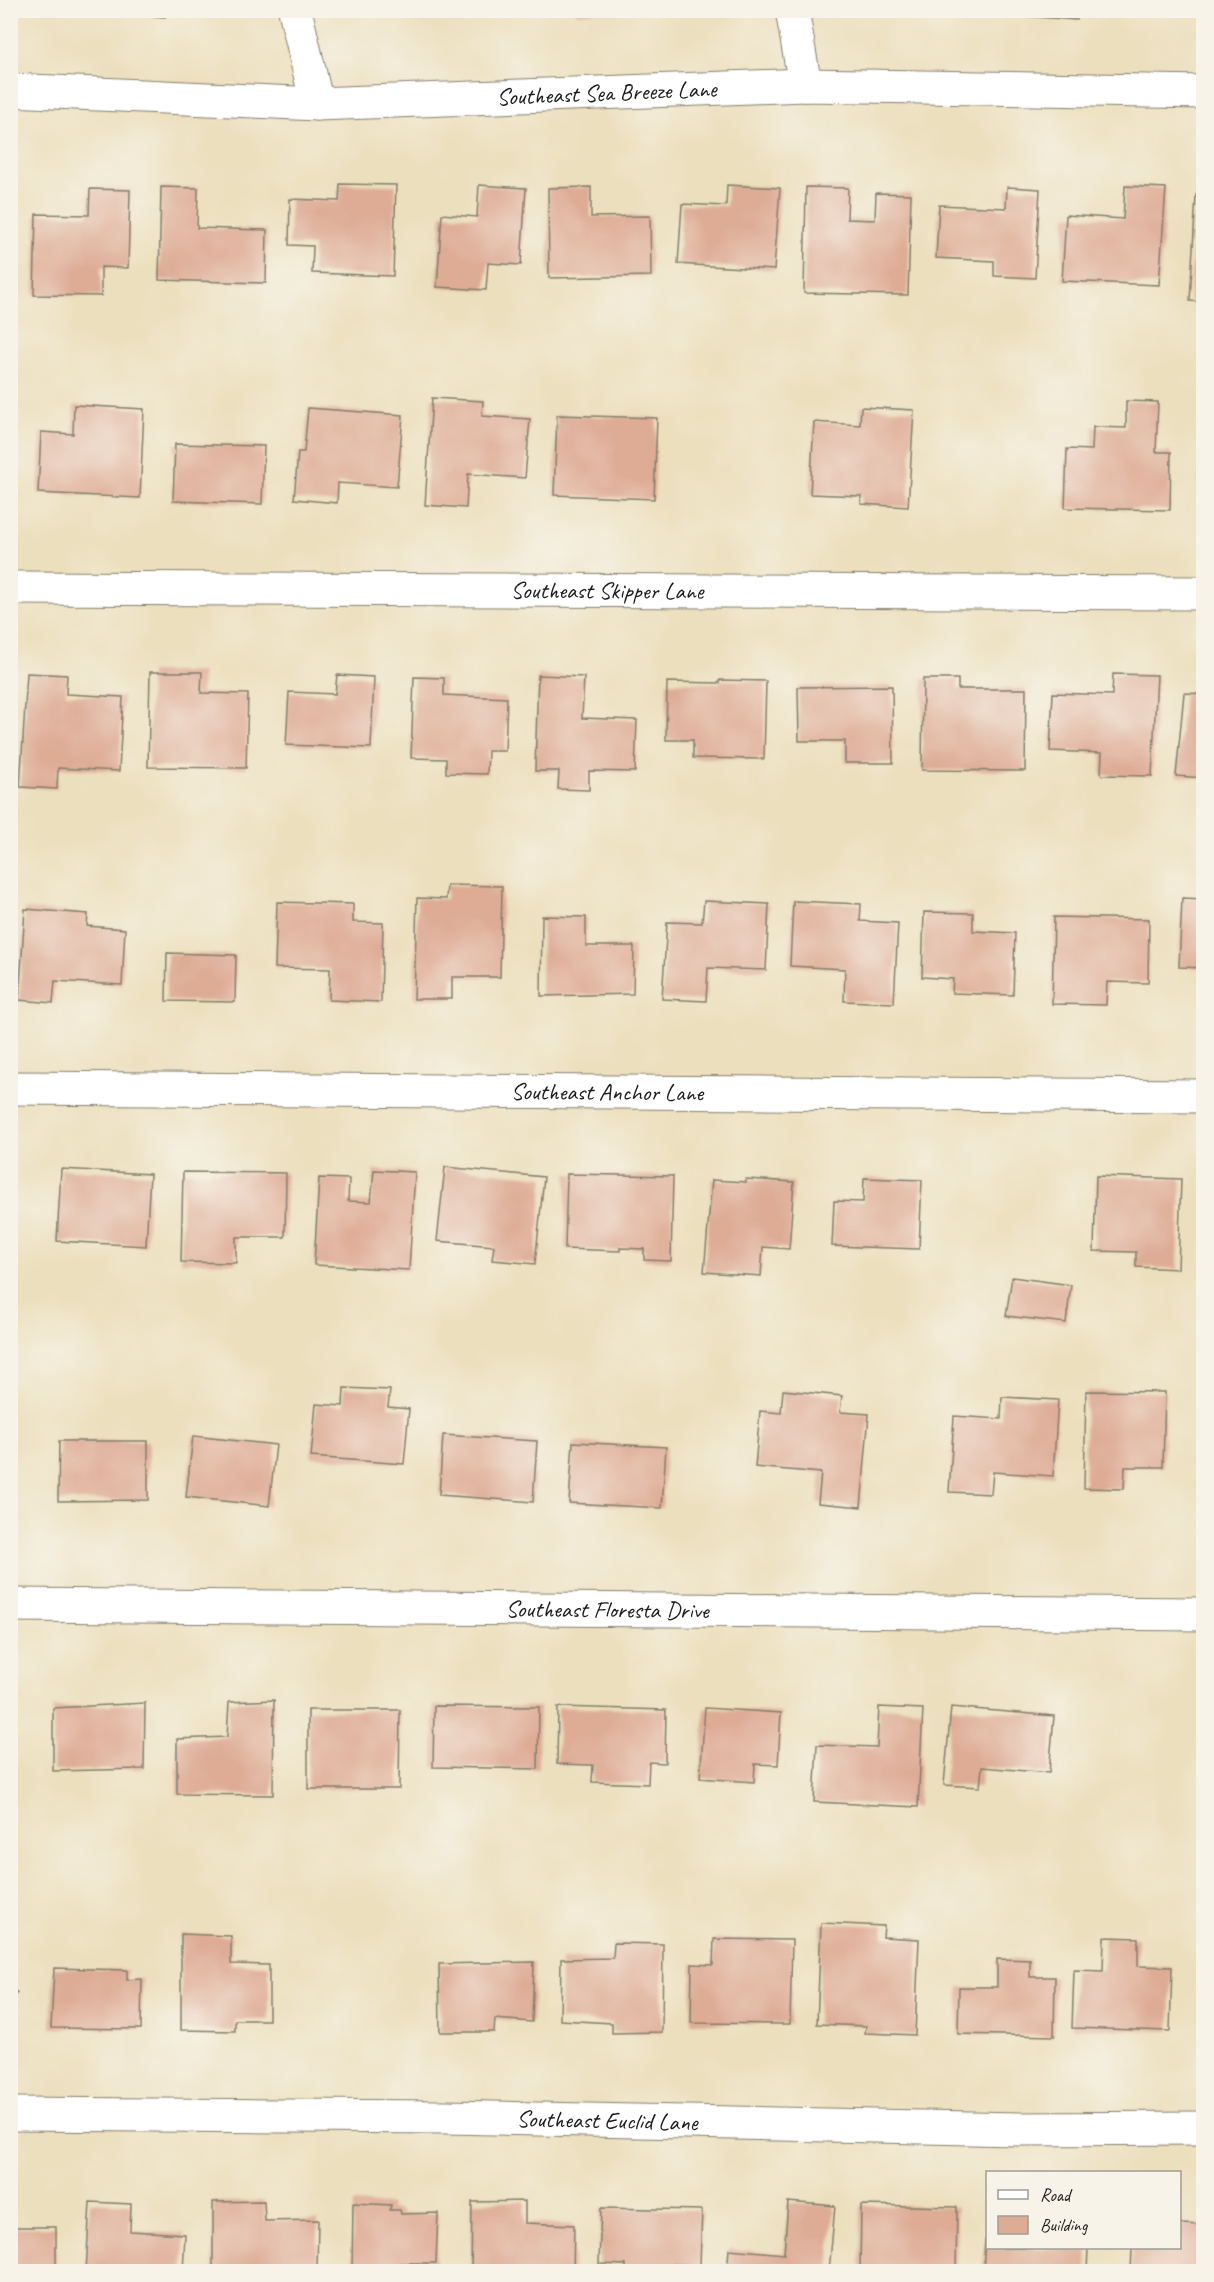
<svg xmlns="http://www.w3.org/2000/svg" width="1214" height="2282" viewBox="0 0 1214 2282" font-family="Caveat,sans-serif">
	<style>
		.building { fill: #deac95 }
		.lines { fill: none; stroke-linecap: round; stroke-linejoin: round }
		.minor-casing { stroke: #847e6c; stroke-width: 35 }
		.minor { stroke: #fff; stroke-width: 33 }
		.labels { text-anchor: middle; stroke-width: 4.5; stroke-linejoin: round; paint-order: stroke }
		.street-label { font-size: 24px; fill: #1c1c1c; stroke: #f7f3e8 }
	</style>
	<rect width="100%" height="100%" fill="#f7f3e8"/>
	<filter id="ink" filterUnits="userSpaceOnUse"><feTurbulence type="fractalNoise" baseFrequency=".0167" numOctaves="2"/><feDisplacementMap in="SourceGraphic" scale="12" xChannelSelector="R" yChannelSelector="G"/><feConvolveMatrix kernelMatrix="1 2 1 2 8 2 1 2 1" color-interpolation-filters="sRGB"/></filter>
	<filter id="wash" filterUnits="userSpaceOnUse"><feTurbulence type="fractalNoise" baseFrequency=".008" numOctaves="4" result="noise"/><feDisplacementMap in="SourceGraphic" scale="24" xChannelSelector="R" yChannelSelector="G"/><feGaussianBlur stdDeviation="1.35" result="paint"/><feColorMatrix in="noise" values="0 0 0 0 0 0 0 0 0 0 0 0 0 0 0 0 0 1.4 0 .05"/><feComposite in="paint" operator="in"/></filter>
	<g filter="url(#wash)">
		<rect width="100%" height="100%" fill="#ecdfbd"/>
		<g id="blocks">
			<!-- building -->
			<g class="building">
				<path d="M100 10H165V17L100 12Z"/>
				<path d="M576 10H594V12L577 14Z"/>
				<path d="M984 10H1078L1077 20 984 13Z"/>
				<path d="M1171 10H1204V13L1171 12Z"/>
				<path d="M340 184 396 185 393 276 312 273 313 246 289 245 290 199 339 201Z"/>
				<path d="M479 185 526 188 521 265 488 263 486 290 437 287 442 214 477 217Z"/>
				<path d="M727 185 780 188 774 270 678 264 682 204 726 206Z"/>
				<path d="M1125 186 1166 188 1159 285 1062 281 1066 215 1123 219Z"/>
				<path d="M161 187 198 188 197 228 267 230 266 283 159 280Z"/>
				<path d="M591 187V217L650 216 651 276 549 278 548 188Z"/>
				<path d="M806 187 848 188 847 219 875 220 876 193 911 194 908 295 804 293Z"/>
				<path d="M1007 187 1040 189 1035 278 994 276V261L936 258 939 205 1006 208Z"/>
				<path d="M90 189 130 190 128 268 101 267V296L34 295 36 214 89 215Z"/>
				<path d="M1196 195 1204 196V302L1190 301Z"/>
				<path d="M432 398 483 401 482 416 530 419 525 478 468 474 466 508 425 505Z"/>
				<path d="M1126 401 1158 402 1156 452H1171L1170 510 1065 508 1067 449 1092 450 1093 427 1126 428Z"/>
				<path d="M74 405 144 409 140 498 38 493 41 432 73 434Z"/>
				<path d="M861 407 914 410 908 507 861 504V496L810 494 814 422 860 425Z"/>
				<path d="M308 408 403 415 397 487 338 483 337 503 294 499 298 452H304Z"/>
				<path d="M557 415 657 418 654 499 554 495Z"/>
				<rect x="1199" y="430" width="5" height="66"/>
				<path d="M175 444 264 446 262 504 173 501Z"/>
				<path d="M150 672H202L201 693 248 694 246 768 148 767Z"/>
				<path d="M27 673 67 675 66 694 123 697 119 771 58 768 57 789 20 787Z"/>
				<path d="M1113 674 1157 675 1152 776 1101 775 1102 753 1050 751 1053 693 1112 695Z"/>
				<path d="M337 675 374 677 371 748 286 745 289 692 335 694Z"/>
				<path d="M538 675 584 677 582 718 637 720 635 772 589 771V790L558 789 559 771H535Z"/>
				<path d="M414 677 444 678V695L507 698 505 751H488L487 774 446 773V759L411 758Z"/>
				<path d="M923 679H958V689H1026L1025 771 922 770Z"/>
				<path d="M720 680 766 681 764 759 693 758V740H666L667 682 720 683Z"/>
				<path d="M892 686 893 763H845V741H799L798 687Z"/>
				<path d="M1184 693 1204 694V778L1176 776Z"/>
				<path d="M447 885 502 886 500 977H452V999H414L417 898 446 899Z"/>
				<path d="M1182 898 1204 899V968L1179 967Z"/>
				<path d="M704 901 769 904 766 970 708 968 706 1001 662 999 667 922 702 923Z"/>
				<path d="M793 901 861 904 860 921 898 923 894 1003 844 1001 845 969 790 966Z"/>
				<path d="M277 902 353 904V922L383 923 381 1002 329 1000 330 969 275 968Z"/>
				<path d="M25 909 88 914 87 926 125 929 122 985 55 981 53 1003 19 1000Z"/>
				<path d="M924 912 973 913V931L1015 933 1013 995 952 993 953 979 922 977Z"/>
				<path d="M542 916 586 917V946H634L633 994 541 996Z"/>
				<path d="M1054 917 1149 919 1148 983 1107 982 1106 1005 1052 1004Z"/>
				<path d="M167 953 236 955 235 1002 166 1001Z"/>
				<path d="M445 1167 544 1177 535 1264 492 1260 494 1246 437 1241Z"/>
				<path d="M61 1169 150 1174 146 1246 57 1241Z"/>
				<path d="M374 1170 415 1172 409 1270 314 1265 319 1178 349 1179 348 1201 371 1202Z"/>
				<path d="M183 1172 286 1173 285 1237H236V1263L181 1262Z"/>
				<path d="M567 1174 673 1176 671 1261 644 1260V1249L620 1248V1251L565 1249Z"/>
				<path d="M1096 1176 1181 1179 1178 1269 1136 1267V1252L1094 1251Z"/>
				<path d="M864 1178 922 1180 919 1249 832 1246 834 1201 863 1202Z"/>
				<path d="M746 1179 794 1182 789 1249 763 1247 761 1276 704 1272 712 1180 746 1182Z"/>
				<path d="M1012 1277 1071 1285 1066 1323 1006 1316Z"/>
				<path d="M344 1388 390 1390 388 1407 409 1409 404 1464 311 1457 316 1404 343 1406Z"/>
				<path d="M783 1390 842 1396 840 1412 869 1414 861 1507 818 1503 821 1473 755 1467 760 1411 781 1413Z"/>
				<path d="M1086 1391 1165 1392 1163 1467H1125L1124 1489 1084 1488Z"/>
				<path d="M1002 1397 1058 1400 1053 1476 993 1472 991 1494 949 1492 954 1416 1001 1419Z"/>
				<path d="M443 1435 537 1441 533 1502 439 1495Z"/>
				<path d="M193 1436 276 1445 269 1506 186 1497Z"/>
				<path d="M59 1441H148V1500L58 1501Z"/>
				<path d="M573 1442 666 1447 662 1508 569 1503Z"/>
				<path d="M274 1700 273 1795 177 1794V1739L227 1737 229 1702Z"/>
				<path d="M145 1703 144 1769 53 1771V1708Z"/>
				<path d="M434 1706 539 1707 538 1769 433 1767Z"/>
				<path d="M558 1707 666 1710 665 1763 649 1762 648 1784 592 1782 593 1765 557 1764Z"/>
				<path d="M879 1707 923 1709 918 1807 814 1802 817 1745 877 1747Z"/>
				<path d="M951 1707 1054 1716 1049 1773 982 1767 980 1787 944 1785Z"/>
				<path d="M705 1708 781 1713 778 1765 755 1764 754 1782 700 1778Z"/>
				<path d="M308 1710H400L399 1789H308Z"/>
				<path d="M821 1923 884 1926 883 1937 919 1939 915 2035 865 2033 866 2026 817 2024Z"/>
				<path d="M181 1934 231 1936V1964L269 1965V2020H235V2031L181 2030Z"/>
				<path d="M1104 1937 1138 1938V1966L1172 1967 1170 2031 1072 2028 1074 1970 1103 1971Z"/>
				<path d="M714 1939 792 1940 790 2024 691 2023 692 1964 713 1965Z"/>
				<path d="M614 1943 663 1944 662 2032 612 2033V2023L560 2020 561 1959 613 1958Z"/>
				<path d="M997 1959 1030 1960V1977H1055L1054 2036 958 2034 959 1987H997Z"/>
				<path d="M534 1962 532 2022 495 2019 494 2032H440L439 1964Z"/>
				<path d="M54 1968 127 1970V1980L142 1979 141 2029 51 2028Z"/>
				<path d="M10 1987 17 1993 10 2001Z"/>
				<path d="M264 2201 265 2221 318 2220 317 2272H213V2202Z"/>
				<path d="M525 2201V2223L574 2225 573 2272H471L472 2202Z"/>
				<path d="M90 2202 131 2204 130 2231 185 2234 183 2272H86Z"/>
				<path d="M788 2202 835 2206 829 2272H727L729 2249 784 2254Z"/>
				<path d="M353 2203 391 2205 390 2210H400L401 2214 438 2213 436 2263H400L399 2272H352Z"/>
				<path d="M861 2205 957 2207 956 2271 860 2272Z"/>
				<path d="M601 2208 702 2210 700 2265 673 2264V2272H626V2265L599 2264Z"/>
				<path d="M1180 2224 1204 2225V2272H1131L1132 2248H1180Z"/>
				<rect x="10" y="2227" width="46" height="45"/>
				<path d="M985 2240H988V2248H1088L1087 2272H983Z"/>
			</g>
		</g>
	</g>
	<g filter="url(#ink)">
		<use href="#blocks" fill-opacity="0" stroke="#847e6c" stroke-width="1.5"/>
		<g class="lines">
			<defs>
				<g id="minor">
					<path d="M295 10 317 104"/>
					<path d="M792 10 805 85"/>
					<path id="s1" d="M10 90 317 104 805 85 1204 92"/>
					<path id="s2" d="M10 588 1204 593"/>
					<path id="s3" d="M10 1088 1204 1096"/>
					<path id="s4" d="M10 1605 1204 1614"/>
					<path id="s5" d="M10 2114 446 2117 1018 2129 1204 2128"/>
				</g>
			</defs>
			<!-- minor casing -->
			<use href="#minor" class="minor-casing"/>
			<!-- minor -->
			<use href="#minor" class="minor"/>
		</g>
	</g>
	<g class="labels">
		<!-- street labels -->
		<g class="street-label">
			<text dy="8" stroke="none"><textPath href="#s1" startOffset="597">Southeast Sea Breeze Lane</textPath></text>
			<text dy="8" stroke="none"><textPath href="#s2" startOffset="597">Southeast Skipper Lane</textPath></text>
			<text dy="8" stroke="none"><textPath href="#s3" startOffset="597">Southeast Anchor Lane</textPath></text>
			<text dy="8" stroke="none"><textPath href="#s4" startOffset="597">Southeast Floresta Drive</textPath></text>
			<text dy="8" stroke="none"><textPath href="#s5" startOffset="597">Southeast Euclid Lane</textPath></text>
		</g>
	</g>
	<!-- margin -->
	<rect width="1214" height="2282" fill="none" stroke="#f7f3e8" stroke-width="36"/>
	<!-- legend -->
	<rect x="986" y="2171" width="195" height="78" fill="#f7f3e8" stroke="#9f9d96" stroke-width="1.5"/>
	<rect x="998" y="2190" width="30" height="9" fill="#ffffff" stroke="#9f9d96" stroke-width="1.5"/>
	<text x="1040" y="2201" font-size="18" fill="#1c1c1c">Road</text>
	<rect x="998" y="2216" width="30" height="18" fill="#deac95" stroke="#9f9d96" stroke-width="1.5"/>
	<text x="1040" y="2231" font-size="18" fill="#1c1c1c">Building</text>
</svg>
